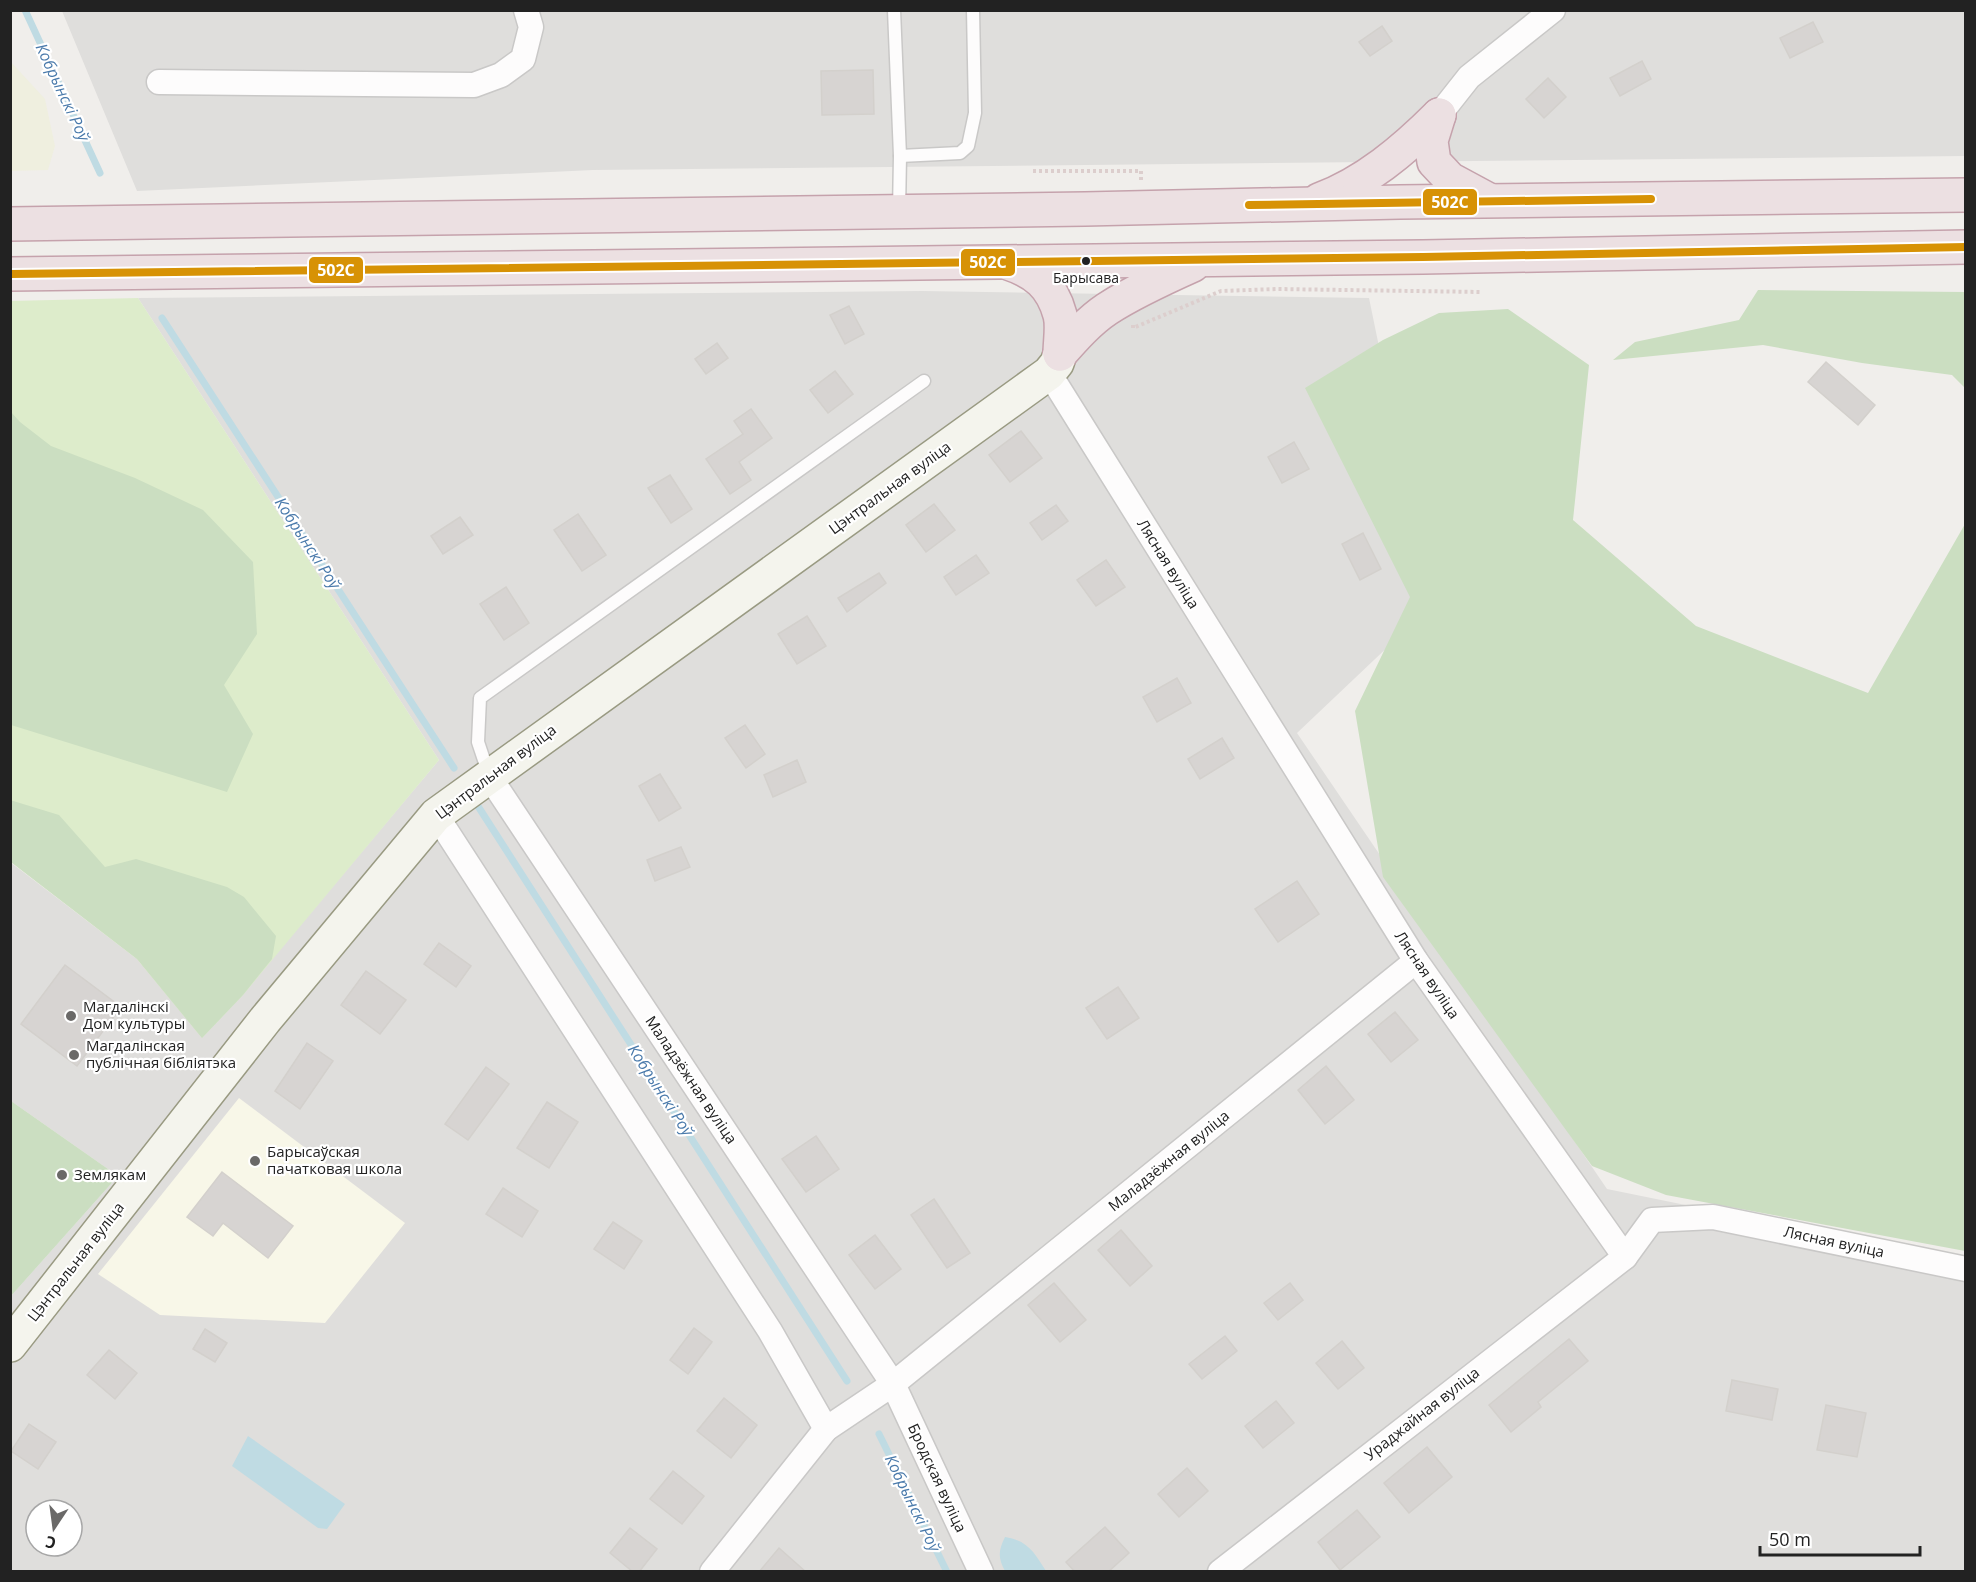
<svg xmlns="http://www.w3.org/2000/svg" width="1976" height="1582" viewBox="0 0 1976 1582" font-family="'Open Sans',sans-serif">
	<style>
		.residential { fill: #dfdedc; fill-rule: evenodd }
		.education { fill: #f8f7e8 }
		.farmland { fill: #efefdf }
		.grass { fill: #ddeccb }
		.forest { fill: #cbdec1 }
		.water { fill: #bfdbe3 }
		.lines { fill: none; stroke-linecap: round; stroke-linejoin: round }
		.stream { stroke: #bfdbe3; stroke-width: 7 }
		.building { fill: #d7d4d2; stroke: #d3d0cc; stroke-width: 1.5 }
		.lane-casing { stroke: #c9c8c7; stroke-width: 15 }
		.street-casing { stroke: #c9c8c7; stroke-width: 27 }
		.secondary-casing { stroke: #999a82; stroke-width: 36 }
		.highway-casing { stroke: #c5a2ac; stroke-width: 36 }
		.path { stroke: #dccecd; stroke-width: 4; stroke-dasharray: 3 3; stroke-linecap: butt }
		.lane { stroke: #fdfcfc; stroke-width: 12 }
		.street { stroke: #fdfcfc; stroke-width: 24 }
		.secondary { stroke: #f4f4ed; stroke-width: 33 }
		.highway { stroke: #ece0e2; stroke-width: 33 }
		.bus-1-casing { stroke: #fff; stroke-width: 12 }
		.bus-1 { stroke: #d79205; stroke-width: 8 }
		.bus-dot { fill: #222; stroke: #fff; stroke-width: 2 }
		.poi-dot { fill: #6a6968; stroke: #fff; stroke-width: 2 }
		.labels { text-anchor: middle; stroke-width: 4.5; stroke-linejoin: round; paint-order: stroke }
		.bus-label { font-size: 14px; fill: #222; stroke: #fff }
		.street-label { font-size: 15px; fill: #222; stroke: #fff }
		.poi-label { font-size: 15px; fill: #222; stroke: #fff; text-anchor: start }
		.water-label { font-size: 16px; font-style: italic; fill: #4a7aab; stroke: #fff }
		.line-badge { stroke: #fff; stroke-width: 2 }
		.badge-label { font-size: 16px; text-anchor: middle; font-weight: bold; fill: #fff }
	</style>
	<rect width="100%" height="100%" fill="#f0eeeb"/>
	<!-- residential -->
	<g class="residential">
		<path d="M62 11H1965V156L593 170 137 191Z"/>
		<path d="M922 291 1369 298 1432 605 1297 733 1607 1189 1965 1262V1571H11V1296L118 1176 11 1101 10 862 137 959 202 1037 272 959 439 760 138 298ZM36 1510H72V1546H36Z"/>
	</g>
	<!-- education -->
	<path class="education" d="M239 1098 405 1223 325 1323 160 1315 98 1274Z"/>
	<!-- farmland -->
	<path class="farmland" d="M10 61 45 99 55 146 48 170 11 171Z"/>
	<!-- grass -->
	<path class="grass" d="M138 298 439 760 243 995 202 1038 137 959 11 862 10 301Z"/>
	<!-- forest -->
	<g class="forest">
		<path d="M1758 290 1965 292V388L1952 375 1862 363 1763 345 1613 360 1635 342 1739 320Z"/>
		<path d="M1508 309 1589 365 1573 520 1696 626 1868 693 1965 524V1251L1666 1195 1592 1166 1383 877 1355 711 1410 597 1305 388 1383 340 1439 313Z"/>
		<path d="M11 412 20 422 51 446 135 478 203 510 253 562 257 634 224 685 253 734 227 792 11 725Z"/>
		<path d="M10 800 59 815 105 867 136 859 227 887 244 897 276 936 272 959 243 995 202 1038 137 959 11 862Z"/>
		<path d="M11 1101 118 1176 11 1296Z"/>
	</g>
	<!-- water -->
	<g class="water">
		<path d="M248 1436 345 1504 327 1529 318 1528 232 1466Z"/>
		<path d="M1005 1537C1029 1541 1034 1553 1046 1571H1005C998 1558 998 1551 1005 1537Z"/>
	</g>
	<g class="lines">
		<!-- stream -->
		<g class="stream">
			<path d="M25 10 100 173"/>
			<path d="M162 318 454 768"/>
			<path d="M474 800 847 1381"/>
			<path d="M879 1434 947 1572"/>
		</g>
	</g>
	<!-- building -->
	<g class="building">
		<path d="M1813 22 1823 42 1790 58 1780 38Z"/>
		<path d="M1382 26 1392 41 1370 56 1359 42Z"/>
		<path d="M1642 61 1651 79 1620 96 1610 78Z"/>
		<path d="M873 70 874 114 822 115 821 71Z"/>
		<path d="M1548 78 1566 97 1544 118 1526 99Z"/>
		<path d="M849 306 864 334 845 344 830 315Z"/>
		<path d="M717 343 728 358 706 374 695 359Z"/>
		<path d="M1826 362 1875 405 1858 425 1808 382Z"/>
		<path d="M835 371 853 394 828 413 810 390Z"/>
		<path d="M751 409 772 438 739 462 751 480 730 494 706 459 743 434 734 421Z"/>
		<path d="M1021 431 1042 458 1010 482 989 455Z"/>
		<path d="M1294 442 1309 469 1282 483 1268 457Z"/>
		<path d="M670 475 692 509 671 523 648 488Z"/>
		<path d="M934 504 955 530 926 552 906 525Z"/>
		<path d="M1056 505 1068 521 1042 540 1030 523Z"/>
		<path d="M578 514 606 555 582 571 554 530Z"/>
		<path d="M460 517 473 535 443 554 431 536Z"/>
		<path d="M1363 533 1381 569 1360 580 1342 544Z"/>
		<path d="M976 555 989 573 956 595 944 577Z"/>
		<path d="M1106 560 1125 587 1096 606 1077 580Z"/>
		<path d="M879 573 886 583 847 612 838 598Z"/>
		<path d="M506 587 529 623 504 640 480 604Z"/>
		<path d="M807 616 826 646 797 664 778 634Z"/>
		<path d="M1177 678 1191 703 1157 722 1143 697Z"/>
		<path d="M745 725 765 754 746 768 725 738Z"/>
		<path d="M1222 738 1234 758 1200 779 1188 759Z"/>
		<path d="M797 760 806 782 773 797 764 775Z"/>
		<path d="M660 774 681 808 659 821 639 786Z"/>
		<path d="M681 847 690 867 655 881 647 860Z"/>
		<path d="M1297 881 1319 914 1278 942 1255 909Z"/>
		<path d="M439 943 471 966 456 987 424 964Z"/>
		<path d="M65 965 121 1007 77 1066 21 1024Z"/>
		<path d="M366 971 406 1000 380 1034 341 1005Z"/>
		<path d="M1118 987 1139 1018 1107 1039 1086 1008Z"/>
		<path d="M1395 1012 1418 1040 1391 1062 1368 1034Z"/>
		<path d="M307 1043 333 1061 300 1109 275 1091Z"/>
		<path d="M1326 1066 1354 1100 1325 1124 1298 1090Z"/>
		<path d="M486 1067 509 1084 468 1140 445 1124Z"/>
		<path d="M547 1102 578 1122 549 1168 517 1148Z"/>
		<path d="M816 1136 839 1169 806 1192 782 1159Z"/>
		<path d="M222 1172 293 1226 268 1258 223 1223 213 1236 187 1217Z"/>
		<path d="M503 1188 538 1211 522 1237 486 1214Z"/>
		<path d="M934 1199 970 1253 947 1268 911 1215Z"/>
		<path d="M613 1222 642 1241 624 1269 594 1249Z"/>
		<path d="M1121 1230 1152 1266 1130 1286 1098 1250Z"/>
		<path d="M875 1235 901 1269 875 1289 849 1255Z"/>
		<path d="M1054 1283 1086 1320 1060 1342 1028 1305Z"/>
		<path d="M1290 1283 1303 1300 1278 1320 1264 1303Z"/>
		<path d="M694 1328 712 1342 688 1374 670 1360Z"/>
		<path d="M205 1329 227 1343 215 1362 193 1349Z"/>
		<path d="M1225 1336 1237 1351 1202 1379 1189 1364Z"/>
		<path d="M1569 1339 1588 1361 1538 1402 1541 1407 1511 1432 1489 1405Z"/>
		<path d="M1342 1341 1364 1368 1338 1389 1316 1363Z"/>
		<path d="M109 1350 137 1373 115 1399 87 1375Z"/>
		<path d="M1732 1380 1778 1389 1772 1420 1726 1411Z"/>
		<path d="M724 1398 757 1425 731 1458 697 1431Z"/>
		<path d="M1276 1401 1294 1423 1263 1448 1245 1426Z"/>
		<path d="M1826 1405 1866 1413 1857 1457 1817 1450Z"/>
		<path d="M29 1424 56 1442 38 1469 11 1451Z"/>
		<path d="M1427 1447 1452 1477 1409 1513 1384 1483Z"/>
		<path d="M1187 1468 1208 1491 1179 1517 1158 1494Z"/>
		<path d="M673 1471 704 1496 682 1524 650 1499Z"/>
		<path d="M1357 1510 1380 1537 1340 1570 1318 1542Z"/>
		<path d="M1105 1527 1129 1553 1108 1572H1075L1066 1562Z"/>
		<path d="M630 1528 657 1549 639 1572H633L610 1553Z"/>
		<path d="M779 1548 806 1572H759Z"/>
	</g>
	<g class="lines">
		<defs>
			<g id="lane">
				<path d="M894 10 900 156 960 153 968 146 975 113 973 10"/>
				<path d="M899 211 900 156"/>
				<path d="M489 775 478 742 480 698 924 381"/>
			</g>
			<g id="street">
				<path d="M159 82 474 85 501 75 523 59 531 27 526 10"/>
				<path d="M1439 115 1469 77 1553 10"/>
				<path d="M1049 373 1416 961 1625 1257 1652 1220 1713 1217 1966 1269"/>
				<path d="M489 776 893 1384 981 1572"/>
				<path d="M436 815 770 1331 826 1429"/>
				<path d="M712 1572 826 1429 893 1384 1416 961"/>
				<path d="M1220 1572 1625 1257"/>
			</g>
			<path id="secondary" d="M10 1345 265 1020 436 815 1049 373 1057 363 1060 354"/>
			<g id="highway">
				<path d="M1439 115 1431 141 1434 162 1450 179 1489 200"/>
				<path d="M1319 200C1365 183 1404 150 1439 115"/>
				<path d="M10 224 1085 209 1400 202 1966 195"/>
				<path d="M1008 263C1035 272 1052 285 1060 315 1063 326 1060 342 1060 354"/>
				<path d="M10 274 1423 257 1966 247"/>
				<path d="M1060 354C1074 338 1089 321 1107 309 1133 292 1164 278 1193 265"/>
			</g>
		</defs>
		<!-- lane casing -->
		<use href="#lane" class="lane-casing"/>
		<!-- street casing -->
		<use href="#street" class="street-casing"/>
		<!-- secondary casing -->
		<use href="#secondary" class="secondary-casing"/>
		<!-- highway casing -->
		<use href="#highway" class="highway-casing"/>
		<!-- path -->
		<g class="path">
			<path d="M1033 171H1141V183"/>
			<path d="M1133 325V328L1221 291 1277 289 1481 292"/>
		</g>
		<!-- lane -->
		<use href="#lane" class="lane"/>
		<!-- street -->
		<use href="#street" class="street"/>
		<!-- secondary -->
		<use href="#secondary" class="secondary"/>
		<!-- highway -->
		<use href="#highway" class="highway"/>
		<defs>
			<g id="bus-1">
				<path d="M1249 205 1651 199"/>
				<path d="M10 274 1423 257 1966 247"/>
			</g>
		</defs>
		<!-- bus-1 casing -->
		<use href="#bus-1" class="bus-1-casing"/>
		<!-- bus-1 -->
		<use href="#bus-1" class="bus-1"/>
	</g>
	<!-- markers -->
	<circle class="bus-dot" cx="1086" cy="261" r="5"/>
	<g class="poi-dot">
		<circle cx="71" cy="1016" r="6"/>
		<circle cx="74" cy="1055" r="6"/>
		<circle cx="255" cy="1161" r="6"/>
		<circle cx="62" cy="1175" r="6"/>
	</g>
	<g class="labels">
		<!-- bus labels -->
		<g class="bus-label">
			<text x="1086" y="283">Барысава</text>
		</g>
		<!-- street labels -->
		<g class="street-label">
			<text transform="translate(890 488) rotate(-36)" y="5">Цэнтральная вуліца</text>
			<text transform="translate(1168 564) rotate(58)" y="5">Лясная вуліца</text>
			<text transform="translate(496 772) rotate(-37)" y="5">Цэнтральная вуліца</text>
			<text transform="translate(1427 975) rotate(56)" y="5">Лясная вуліца</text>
			<text transform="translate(691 1080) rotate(56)" y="5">Маладзёжная вуліца</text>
			<text transform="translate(1169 1161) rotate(-39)" y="5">Маладзёжная вуліца</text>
			<text transform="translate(1834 1242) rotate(12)" y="5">Лясная вуліца</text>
			<text transform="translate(76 1262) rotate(-52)" y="5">Цэнтральная вуліца</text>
			<text transform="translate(1422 1414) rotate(-38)" y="5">Ураджайная вуліца</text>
			<text transform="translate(937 1478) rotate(65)" y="5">Бродская вуліца</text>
		</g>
		<!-- poi labels -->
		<g class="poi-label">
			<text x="83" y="1012">Магдалінскі<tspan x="83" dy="17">Дом культуры</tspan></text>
			<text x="86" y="1051">Магдалінская<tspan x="86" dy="17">публічная бібліятэка</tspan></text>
			<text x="267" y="1157">Барысаўская<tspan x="267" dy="17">пачатковая школа</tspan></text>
			<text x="74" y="1180">Землякам</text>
		</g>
		<!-- water labels -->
		<g class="water-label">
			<text transform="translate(63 92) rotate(65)" y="6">Кобрынскі Роў</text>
			<text transform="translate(308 543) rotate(57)" y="6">Кобрынскі Роў</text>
			<text transform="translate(661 1090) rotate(57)" y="6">Кобрынскі Роў</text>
			<text transform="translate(913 1503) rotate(64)" y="6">Кобрынскі Роў</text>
		</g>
	</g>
	<g class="line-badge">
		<rect x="1422" y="188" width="56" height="28" rx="6" fill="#d79205"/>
		<rect x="960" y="248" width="56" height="29" rx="6" fill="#d79205"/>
		<rect x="308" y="256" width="56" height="28" rx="6" fill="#d79205"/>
	</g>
	<g class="badge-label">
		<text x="1450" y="208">502С</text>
		<text x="988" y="268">502С</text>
		<text x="336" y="276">502С</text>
	</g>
	<!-- border -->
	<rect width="1976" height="1582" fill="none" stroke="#222222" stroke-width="24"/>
	<!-- north arrow -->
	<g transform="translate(54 1528) rotate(193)"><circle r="28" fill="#ffffff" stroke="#a7a7a7" stroke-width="1.5"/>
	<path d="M0-4.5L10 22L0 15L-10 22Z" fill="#6a6968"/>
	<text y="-9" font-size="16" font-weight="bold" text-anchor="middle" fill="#222222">С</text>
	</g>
	<!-- scale -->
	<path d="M1760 1546v9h160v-9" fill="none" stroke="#222222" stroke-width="3"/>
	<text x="1769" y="1546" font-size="18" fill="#222222" stroke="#ffffff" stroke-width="4.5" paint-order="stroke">50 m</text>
</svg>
